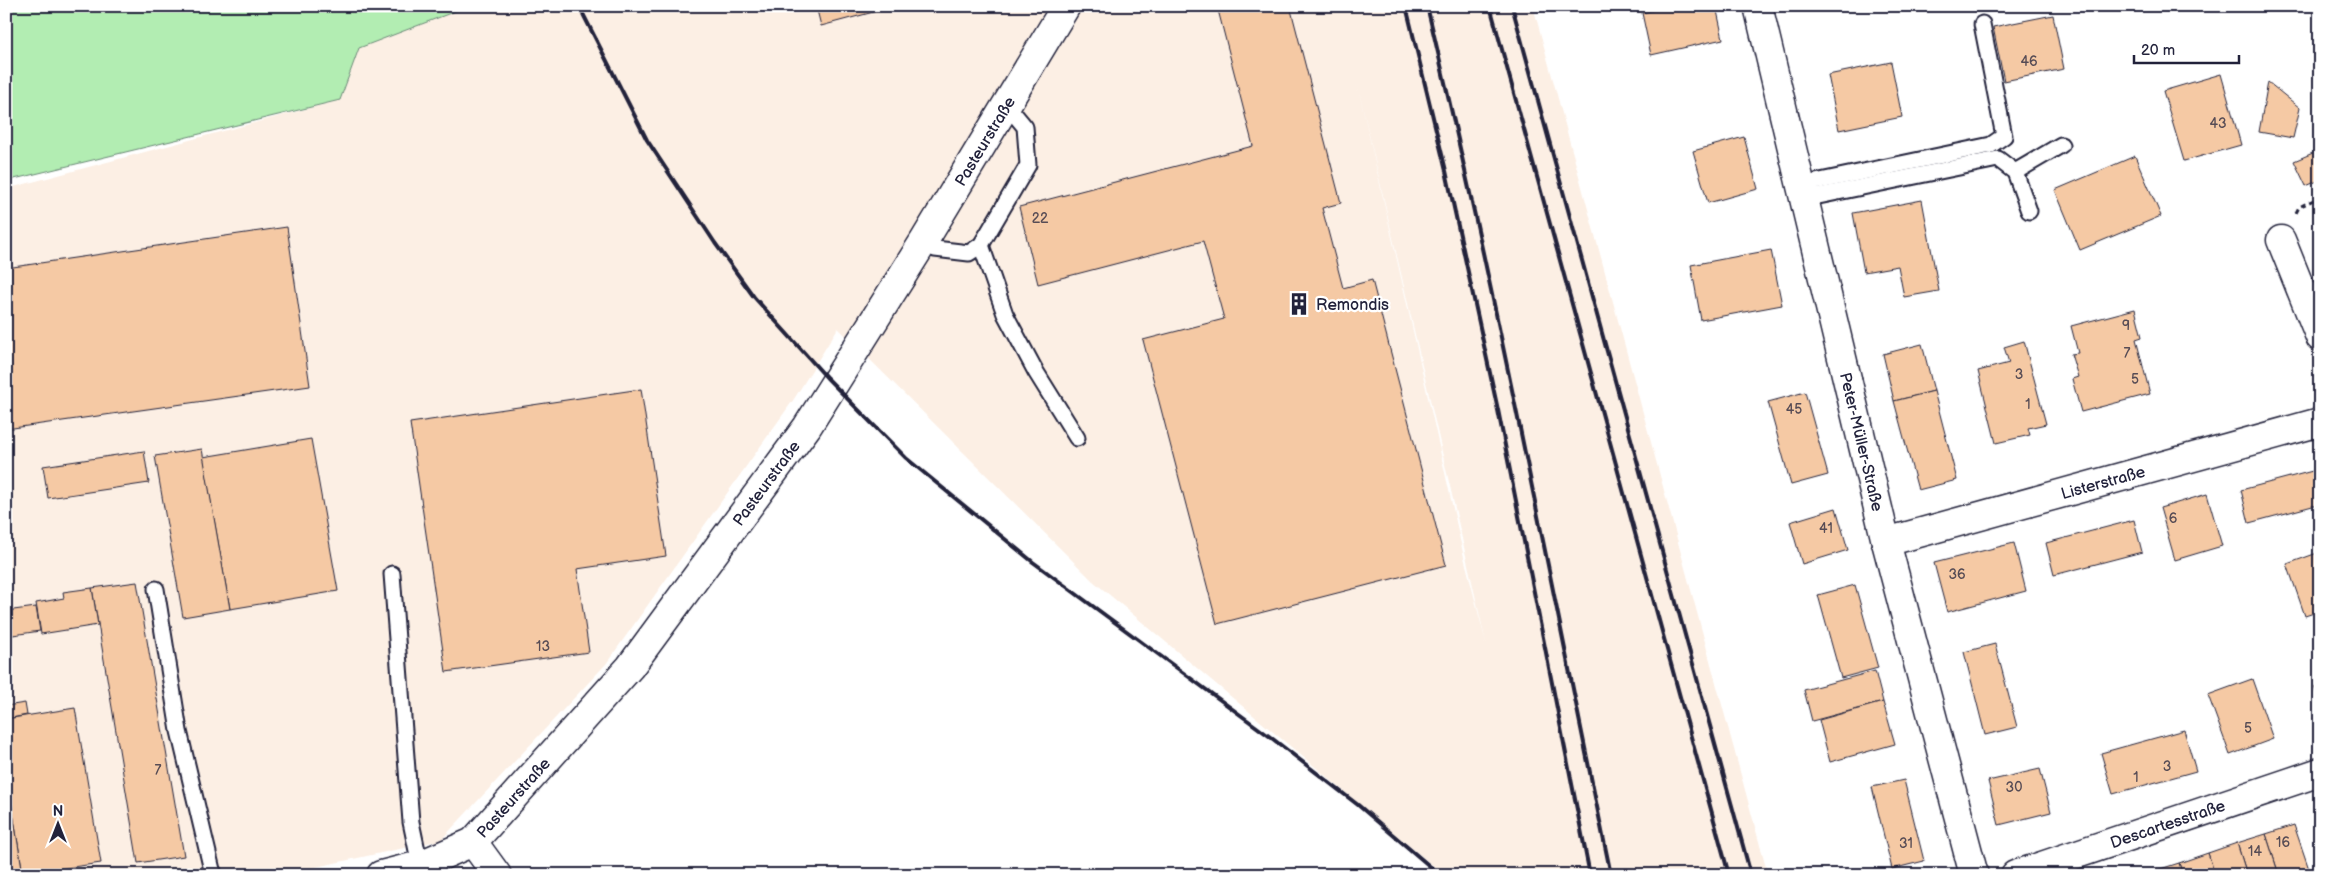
<svg xmlns="http://www.w3.org/2000/svg" width="2326" height="881" viewBox="0 0 2326 881" font-family="'Balsamiq Sans',sans-serif">
	<style>
		.built { fill: #fcefe4; fill-rule: evenodd }
		.green { fill: #b2edb2; stroke: #6a8876 }
		.building { fill: #f5c9a4; stroke: #22223b }
		.lines { fill: none; stroke-linecap: round; stroke-linejoin: round }
		.lane-casing { stroke: #22223b; stroke-width: 19 }
		.street-casing { stroke: #22223b; stroke-width: 31 }
		.path { stroke: #22223b; stroke-width: 3; stroke-dasharray: 5 4; stroke-linecap: butt }
		.lane { stroke: #fff; stroke-width: 15 }
		.street { stroke: #fff; stroke-width: 28 }
		.rail { stroke: #22223b; stroke-width: 4 }
		.labels { text-anchor: middle; stroke-width: 4.5; stroke-linejoin: round; paint-order: stroke }
		.number-label { font-size: 14px; fill: #574c55 }
		.street-label { font-size: 16px; fill: #22223b; stroke: #fff }
		.poi-label { font-size: 16px; fill: #22223b; stroke: #fff; text-anchor: start }
	</style>
	<rect width="100%" height="100%" fill="#fff"/>
	<filter id="ink" filterUnits="userSpaceOnUse"><feTurbulence type="fractalNoise" baseFrequency=".02" numOctaves="2"/><feDisplacementMap in="SourceGraphic" scale="10" xChannelSelector="R" yChannelSelector="G"/><feConvolveMatrix kernelMatrix="1 2 1 2 8 2 1 2 1" color-interpolation-filters="sRGB"/></filter>
	<g filter="url(#ink)">
		<!-- built -->
		<path class="built" d="M469 6H1533L1768 875H1444L1093 581 838 328 794 399 606 664 441 840 279 875H6V189L340 100 359 48ZM1356 78 1486 643 1464 557Z"/>
		<!-- green -->
		<path class="green" d="M6 6H469L359 48 340 100 6 181Z"/>
		<!-- building -->
		<g class="building">
			<path d="M816 6H896L821 26Z"/>
			<path d="M1217 6H1290L1341 203 1322 208 1343 288 1372 280 1446 565 1217 624 1143 340 1224 319 1203 241 1038 284 1019 207 1253 146Z"/>
			<path d="M1673 6H1716L1723 39 1651 55 1642 13Z"/>
			<path d="M2053 15 2064 69 2004 81 1993 27Z"/>
			<path d="M1891 62 1902 117 1839 130 1828 75Z"/>
			<path d="M2221 74 2241 145 2184 161 2163 91Z"/>
			<path d="M2268 82 2300 108 2293 138 2259 132Z"/>
			<path d="M1744 137 1758 189 1708 203 1693 151Z"/>
			<path d="M2320 150V180L2306 186 2294 161Z"/>
			<path d="M2135 156 2161 216 2080 250 2055 190Z"/>
			<path d="M1922 200 1939 291 1904 297 1898 266 1864 272 1853 213Z"/>
			<path d="M287 227 310 386 6 429V268Z"/>
			<path d="M1771 250 1782 305 1701 320 1691 265Z"/>
			<path d="M2135 309 2142 337 2136 339 2150 394 2081 412 2072 379 2078 377 2071 354 2078 353 2071 326Z"/>
			<path d="M2024 341 2046 424 2028 428 2030 435 1996 443 1978 371 2009 363 2004 347Z"/>
			<path d="M1922 344 1934 391 1894 401 1883 354Z"/>
			<path d="M641 389 666 556 577 569 589 652 446 672 410 423Z"/>
			<path d="M1934 391 1957 480 1918 490 1894 401Z"/>
			<path d="M1805 392 1828 475 1791 485 1768 402Z"/>
			<path d="M311 439 338 591 230 609 203 457Z"/>
			<path d="M202 449 230 609 183 617 155 456Z"/>
			<path d="M144 451 149 483 48 498 43 466Z"/>
			<path d="M2320 469V504L2249 523 2241 490Z"/>
			<path d="M2207 494 2222 546 2175 560 2160 508Z"/>
			<path d="M1836 508 1848 550 1802 564 1790 522Z"/>
			<path d="M2134 520 2142 552 2054 575 2046 543Z"/>
			<path d="M2014 543 2026 591 1947 612 1934 563Z"/>
			<path d="M2320 552V611L2305 616 2287 564Z"/>
			<path d="M137 582 184 856 138 863 92 588Z"/>
			<path d="M1855 585 1878 668 1841 678 1818 595Z"/>
			<path d="M92 588 98 625 41 634 36 603 64 598 63 592Z"/>
			<path d="M36 607 40 631 6 636V611Z"/>
			<path d="M1995 644 2017 727 1985 735 1964 652Z"/>
			<path d="M1875 671 1883 702 1812 721 1804 690Z"/>
			<path d="M2252 679 2273 739 2230 755 2208 695Z"/>
			<path d="M2320 685V702L2314 687Z"/>
			<path d="M1883 702 1895 744 1830 762 1819 720Z"/>
			<path d="M25 703 27 715 6 719V706Z"/>
			<path d="M75 708 101 863 23 874 6 771V719Z"/>
			<path d="M2184 730 2196 771 2113 794 2101 753Z"/>
			<path d="M2040 769 2051 812 1999 825 1988 781Z"/>
			<path d="M6 771 23 874 19 875H6Z"/>
			<path d="M1904 780 1924 861 1892 869 1872 787Z"/>
			<path d="M2294 825 2311 875H2279L2266 834Z"/>
			<path d="M2266 834 2279 875H2247L2237 843Z"/>
			<path d="M2237 843 2247 875H2215L2208 853Z"/>
			<path d="M2208 853 2215 875H2183L2179 863Z"/>
			<path d="M2179 863 2183 875H2151V872Z"/>
		</g>
		<g class="lines">
			<defs>
				<g id="lane">
					<path d="M2015 172 2061 145"/>
					<path d="M1801 185 1991 145 2004 136 1982 24"/>
					<path d="M1804 199 1998 159 2015 172 2029 211"/>
					<path d="M924 241 935 249 969 253 981 245 1028 165 1025 127 1006 104"/>
					<path d="M981 245 1005 314 1036 372 1077 438"/>
					<path d="M392 574 411 822 420 865"/>
					<path d="M156 589 179 731 212 870 215 875"/>
				</g>
				<g id="street">
					<path id="s1" d="M1758 6 1886 542 1974 875"/>
					<path d="M2281 240 2320 337"/>
					<path id="s2" d="M1886 542 2320 422"/>
					<path d="M473 842 497 875"/>
					<path id="s3" d="M381 875 420 865 473 842 630 667 807 427 924 241 1066 6"/>
					<path id="s4" d="M2015 875 2320 772"/>
				</g>
			</defs>
			<!-- lane casing -->
			<use href="#lane" class="lane-casing"/>
			<!-- street casing -->
			<use href="#street" class="street-casing"/>
			<!-- path -->
			<path class="path" d="M2296 213 2299 207 2320 197"/>
			<!-- lane -->
			<use href="#lane" class="lane"/>
			<!-- street -->
			<use href="#street" class="street"/>
			<!-- rail -->
			<g class="rail">
				<path d="M579 6 647 140 715 243 754 297 827 378 906 458 1033 562 1269 736 1358 805 1440 875"/>
				<path d="M1406 6 1446 171 1498 410 1590 875"/>
				<path d="M1427 6C1496 294 1551 585 1611 875"/>
				<path d="M1490 6 1729 875"/>
				<path d="M1512 6 1751 875"/>
			</g>
		</g>
	</g>
	<!-- icons -->
	<defs>
		<symbol id="building-bare" viewBox="-9 -9 18 18"><path d="M-4-6H4V6H1V3H-1V6H-4ZM-2.5-4.3h1.7v1.8h-1.7ZM.8-4.3h1.7v1.8H.8ZM-2.5-1h1.7V.8h-1.7ZM.8-1h1.7V.8H.8Z" fill="#22223b" stroke="#fff" stroke-width="2.5" paint-order="stroke"/></symbol>
	</defs>
	<g fill-rule="evenodd">
		<use href="#building-bare" x="1283" y="288" width="32" height="32"/>
	</g>
	<g class="labels">
		<!-- number labels -->
		<g class="number-label">
			<text x="2029" y="66">46</text>
			<text x="2218" y="128">43</text>
			<text x="1040" y="223">22</text>
			<text x="2126" y="330">9</text>
			<text x="2127" y="358">7</text>
			<text x="2019" y="379">3</text>
			<text x="2135" y="384">5</text>
			<text x="2028" y="409">1</text>
			<text x="1794" y="414">45</text>
			<text x="2173" y="523">6</text>
			<text x="1826" y="533">41</text>
			<text x="1957" y="579">36</text>
			<text x="543" y="651">13</text>
			<text x="2248" y="733">5</text>
			<text x="2167" y="771">3</text>
			<text x="158" y="775">7</text>
			<text x="2136" y="782">1</text>
			<text x="2014" y="792">30</text>
			<text x="2283" y="847">16</text>
			<text x="1906" y="848">31</text>
			<text x="2255" y="856">14</text>
		</g>
		<!-- street labels -->
		<g class="street-label">
			<text dy="6" stroke="none"><textPath href="#s3" startOffset="968">Pasteurstraße</textPath></text>
			<text dy="6" stroke="none"><textPath href="#s1" startOffset="448">Peter-Müller-Straße</textPath></text>
			<text dy="6" stroke="none"><textPath href="#s2" startOffset="225">Listerstraße</textPath></text>
			<text dy="6" stroke="none"><textPath href="#s3" startOffset="562">Pasteurstraße</textPath></text>
			<text dy="6" stroke="none"><textPath href="#s3" startOffset="158">Pasteurstraße</textPath></text>
			<text dy="6" stroke="none"><textPath href="#s4" startOffset="161">Descartesstraße</textPath></text>
		</g>
		<!-- poi labels -->
		<g class="poi-label">
			<text x="1316" y="310">Remondis</text>
		</g>
	</g>
	<!-- margin -->
	<rect width="2326" height="881" fill="none" stroke="#fff" stroke-width="25"/>
	<rect x="12" y="12" width="2301" height="856" fill="none" stroke="#22223b" stroke-width="2" filter="url(#ink)"/>
	<!-- north arrow -->
	<g transform="translate(58 824)" stroke="#ffffff" stroke-width="4" paint-order="stroke">
	<path d="M0-4L9 19L0 12L-9 19Z" fill="#22223b"/>
	<text y="-8" font-size="14" font-weight="bold" text-anchor="middle" fill="#22223b">N</text>
	</g>
	<!-- scale -->
	<path d="M2134 55v8h105v-8" fill="none" stroke="#22223b" stroke-width="2.5"/>
	<text x="2141" y="55" font-size="15" fill="#22223b" stroke="#ffffff" stroke-width="4" paint-order="stroke">20 m</text>
</svg>
